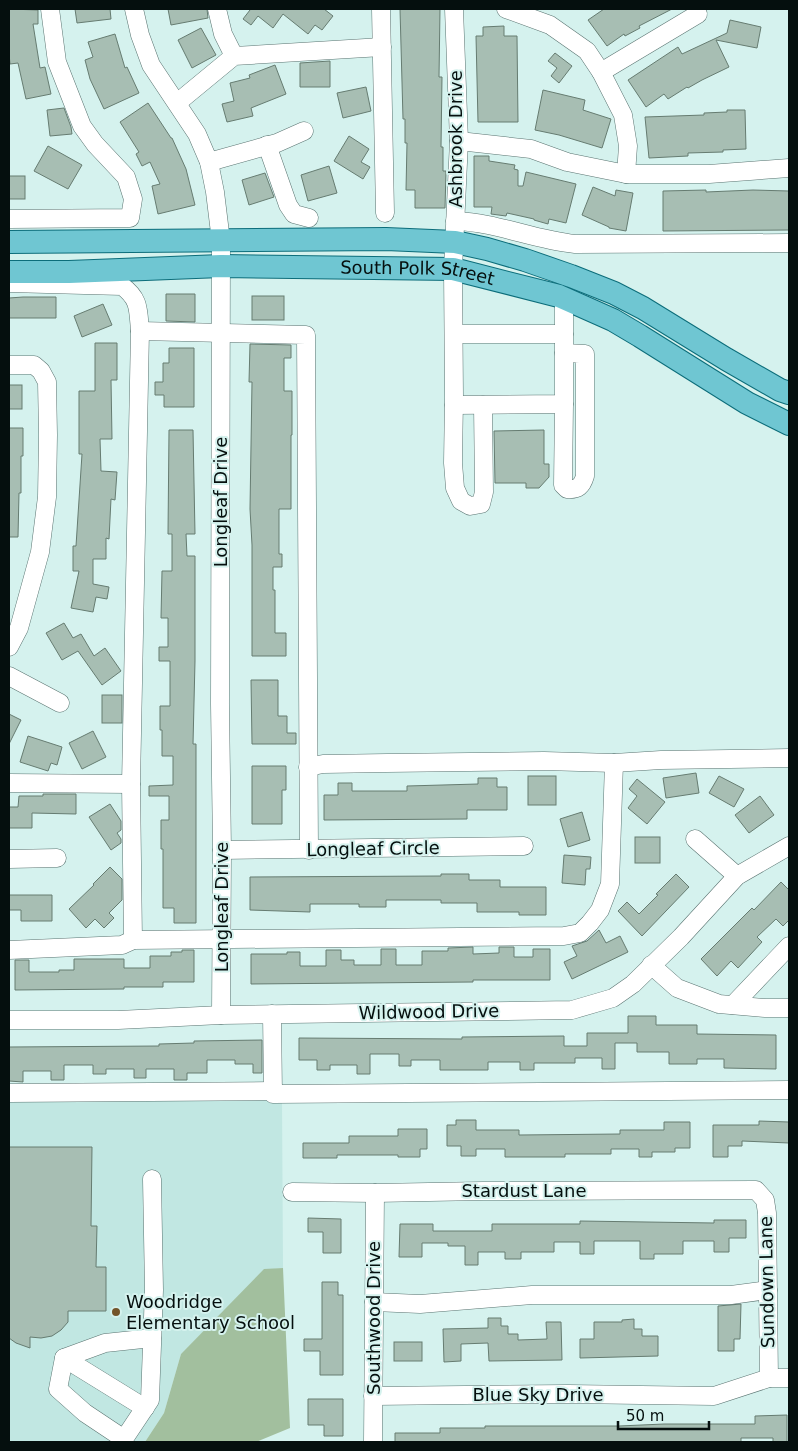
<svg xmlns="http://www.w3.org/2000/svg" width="798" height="1451" viewBox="0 0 798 1451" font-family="'DejaVu Sans',sans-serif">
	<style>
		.built { fill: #c1e7e2 }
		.forest { fill: #a2bf9e }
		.building { fill: #a7beb3; stroke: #667c71 }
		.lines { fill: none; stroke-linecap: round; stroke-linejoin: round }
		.minor-casing { stroke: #5a7471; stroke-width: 19 }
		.major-casing { stroke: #0c6d7a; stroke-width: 24 }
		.minor { stroke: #fff; stroke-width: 18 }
		.major { stroke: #6fc6d2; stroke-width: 22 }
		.poi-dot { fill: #735429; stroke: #d5f2ee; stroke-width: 2 }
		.labels { text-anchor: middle; stroke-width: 4; stroke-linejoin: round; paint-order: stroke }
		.street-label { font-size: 18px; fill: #050f0e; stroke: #d5f2ee }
		.poi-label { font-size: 18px; fill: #050f0e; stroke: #d5f2ee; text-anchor: start }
	</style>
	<rect width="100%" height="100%" fill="#d5f2ee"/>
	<!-- built -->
	<path class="built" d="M282 1100 283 1268 264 1270 181 1354 164 1413 145 1442H9V1101Z"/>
	<!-- forest -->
	<path class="forest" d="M283 1268 290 1428 256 1442H145L164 1413 181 1354 264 1269Z"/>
	<!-- building -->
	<g class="building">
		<path d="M9 9 38 10V24H33L40 68 45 67 51 94 26 99 18 63 10 64 9 54Z"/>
		<path d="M75 9H110L111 19 77 23Z"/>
		<path d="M168 9H207L208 18 171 25Z"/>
		<path d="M247 9H324L333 16 322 30 315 25 308 34 283 14 273 28 258 16 251 25 243 19 250 10Z"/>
		<path d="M400 9H440L439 77H442L441 147H443V171H446L445 208H415V190H406L407 143H405V119H403Z"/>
		<path d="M604 9H672L639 26 640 28 625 36 624 34 607 46 588 20Z"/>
		<path d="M730 20 761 27 757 48 716 40 729 67 702 80 688 88 687 87 668 99 664 94 646 107 628 80 678 47 682 54 727 33Z"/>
		<path d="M504 26V36H517L518 122H478L476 36H483V27Z"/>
		<path d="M201 28 216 55 192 68 178 40Z"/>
		<path d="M115 34 125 68 127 67 139 93 104 109 90 79 85 60 93 57 88 42Z"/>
		<path d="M555 53 572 66 559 83 551 76 557 68 548 61Z"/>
		<path d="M330 61V87H300V63Z"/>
		<path d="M275 65 286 94 251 108 253 116 227 122 222 104 234 101 230 83 250 78 249 75Z"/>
		<path d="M366 87 371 111 343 118 337 93Z"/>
		<path d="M543 90 585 100 583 110 611 119 602 148 559 135 535 130Z"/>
		<path d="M148 103 171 138H172L186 169 195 205 158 214 152 186 160 184 150 162 142 166 136 154 139 152 120 122Z"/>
		<path d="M64 108 71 127 72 134 50 136 47 110Z"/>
		<path d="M727 110H745L746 149 723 150V152L688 153V156L649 158 645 117 704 115V113L727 112Z"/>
		<path d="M349 136 369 149 361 162 370 167 363 179 334 161Z"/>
		<path d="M48 146 82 165 68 189 34 171Z"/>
		<path d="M474 156H489V161L515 165 514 169 518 170V186H523L526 172 576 184 566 223 549 219 548 224 534 220V219L507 213 506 216 491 214 492 207H474Z"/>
		<path d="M329 166 337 193 308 201 301 175Z"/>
		<path d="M265 173 274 197 249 205 242 180Z"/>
		<rect x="9" y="176" width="16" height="23"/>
		<path d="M593 187 615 196 616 190 633 193 626 231 609 228V227L582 215Z"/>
		<path d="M706 190V192L753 190 789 191V230L663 231V191Z"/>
		<path d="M166 294H195V322L166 321Z"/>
		<rect x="252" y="296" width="32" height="24"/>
		<path d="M23 297H56V318H9V298Z"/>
		<path d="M103 304 112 325 82 337 74 316Z"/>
		<path d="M95 343H117V380H111L112 439H100L101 471 117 472 115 500 111 499 109 539 106 538V559H93V584L109 587 107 599 96 597 93 612 71 608 79 571H73V546H76L82 454H79V391H95Z"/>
		<path d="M250 344 291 345V358H284V391H292V435H291V509H279V554H282V567H273V590H275V633H286V656H252V545L250 509 252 382H249Z"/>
		<path d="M169 348H194V407H164V395H155V382H163V363H169Z"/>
		<rect x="9" y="385" width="13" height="24"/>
		<path d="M9 428H23V456H21V493H19L18 537H9Z"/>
		<path d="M169 430H193L195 534H186L187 556H195V661L193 744H196V923H174V908H163V849H161V820H169V796H149V786L173 785V756H162V730H160V706H170V661H159V647H168V618H161L162 571H172V534H168Z"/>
		<path d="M544 430V464H549V477L539 488H526V483H495L494 431Z"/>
		<path d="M64 623 73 638 81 634 94 656 105 648 121 671 102 685 78 651 62 660 46 633Z"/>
		<path d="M251 680H278V716H287V733H296V744H252Z"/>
		<rect x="102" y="695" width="20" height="28"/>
		<path d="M9 714 21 720 9 744Z"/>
		<path d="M93 731 106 757 82 769 69 743Z"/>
		<path d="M28 736 62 747 57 765 51 763 48 771 20 762Z"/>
		<path d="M252 766H286V790H282V824H252Z"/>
		<path d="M696 773 699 793 666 798 663 778Z"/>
		<rect x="528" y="776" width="28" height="29"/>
		<path d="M719 776 744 789 734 807 709 793Z"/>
		<path d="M478 778H497V787H507V810H467V819L324 820V795H338V783H352V791H407V786L478 784Z"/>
		<path d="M637 779 665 802 647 824 628 808 637 796 629 789Z"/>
		<path d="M43 794H76V814L32 813V828H9V807H18L19 796H43Z"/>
		<path d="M760 796 774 815 749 833 735 815Z"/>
		<path d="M110 804 121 821V830L117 833 121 839V843L111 850 89 817Z"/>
		<path d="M582 812 590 840 568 847 560 819Z"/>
		<rect x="635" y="837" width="25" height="26"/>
		<path d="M564 855 591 857 590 869H586L585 885 562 883Z"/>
		<path d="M110 867 122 879V900L109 913 114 918 104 928 95 919 86 928 69 909 94 885 93 884Z"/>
		<path d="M441 874H469V880H500V887H546V915H519V912H477V903H441V900H386V907H359V904H310V912L250 910V877L441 876Z"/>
		<path d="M676 874 689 887 642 936 618 911 627 902 639 914 658 895 656 894Z"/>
		<path d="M781 882 789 890V920L783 926 776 919 757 937 762 942 738 968 731 961 717 976 701 959 752 908 754 910Z"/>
		<path d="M9 895H52V921H21V910H9Z"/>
		<path d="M599 930 606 943 620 936 628 952 572 979 564 962 577 956 572 946 587 941Z"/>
		<path d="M473 947V954L499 953V947H514V957H533V949H550V980H473V982L251 984V954H287V952H300V966H326V950H341V960H354V965H381V949H396V965H422V951H448V948Z"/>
		<path d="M182 950H194V982H163V987H124V989L15 990V960H29V972H59V970H74V959H124V968H150V956H171V952H182Z"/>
		<path d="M628 1016H656V1025H697V1034L776 1035V1069L724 1068V1059H697V1064H669V1052H637V1043H615V1069H602V1058H575V1063H534V1070H520V1062H488V1070H440V1060H411V1066H399V1054H370V1074H357V1065H330V1070H317V1060H299V1038L462 1039V1037L564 1036V1046H587V1033H628Z"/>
		<path d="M262 1040V1073H253V1064H235V1060H207V1073H187V1080H174V1069H146V1078H134V1069H106V1074H93V1065H64V1080H51V1071H23V1082L9 1081V1047L159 1046V1044L194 1043V1041Z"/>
		<path d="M456 1120H476V1130H519V1135L620 1134V1130H664V1122H690V1148H675V1152H652V1157H639V1149H611V1154H565V1157H505V1149H476V1156H461V1146H447V1125H456Z"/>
		<path d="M759 1121 789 1122V1143L742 1141V1146H728V1157H713V1125H759Z"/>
		<path d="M398 1129H427V1149H420V1157H398V1155H337V1158H303V1143H349V1136H398Z"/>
		<path d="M9 1147H92L91 1226H97L96 1267H106V1311H68V1322L61 1330 52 1336 41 1338 30 1337V1348L16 1343 9 1338Z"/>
		<path d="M308 1218 341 1219V1253H323V1232H308Z"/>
		<path d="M714 1220H746V1238H729V1252H714V1241H683V1254H654V1259H640V1241H594V1254H580V1242H554V1252H521V1259H505V1252H478V1265H465V1246H448V1243H422V1257H399L400 1224H433V1231H492V1224H580V1221L714 1223Z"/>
		<path d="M322 1282H338V1295H343V1375H320V1351H304V1339H322Z"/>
		<path d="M741 1304 740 1339H734V1351H718V1306Z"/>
		<path d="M488 1318H501V1326H508V1334H518V1340L547 1339 546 1322H561L562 1360 489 1361 488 1343 461 1344V1361L444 1362 443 1329 488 1328Z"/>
		<path d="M634 1319V1329H642V1336H658V1356L580 1358V1339H594V1322H622V1320Z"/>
		<rect x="394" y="1342" width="28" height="19"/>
		<path d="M308 1399H343V1436H324V1425H308Z"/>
		<path d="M787 1415V1442H773V1438H741V1442H395V1433H440V1428H485V1426H619L664 1424H755V1416Z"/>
	</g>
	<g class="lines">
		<defs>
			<g id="minor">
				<path d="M134 9 140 35 151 65 197 134 209 162 215 192 221 241 220 704 222 850 221 1015"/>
				<path d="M217 9 223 34 234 56"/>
				<path d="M381 9 385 213"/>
				<path d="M454 9 459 141 453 269 454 398 453 463 455 488 461 501 470 506 481 504 484 492 483 405"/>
				<path d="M506 9 550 25 587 51 601 72 623 115 628 146 626 174"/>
				<path d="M601 72 698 14"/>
				<path d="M177 103 234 56 382 47"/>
				<path d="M459 141 531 149 567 162 626 174H709L789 168"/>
				<path d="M267 145 288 205 294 214 309 218"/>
				<path d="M209 162 277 143 304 131"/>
				<path d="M9 219 130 218 133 199 126 177 95 144 82 126 57 62 50 9"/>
				<path d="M455 221C496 222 534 240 575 244L789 243"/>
				<path d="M9 283 122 286C140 299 138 310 140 331"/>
				<path d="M454 334H564V299"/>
				<path d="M9 365H34L41 371 47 382 48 435 47 497 40 552 19 628 9 647"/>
				<path d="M564 404 563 485 567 489C578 490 582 486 585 476V354L564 353"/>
				<path d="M454 405 564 404V334"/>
				<path d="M9 676 60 703"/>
				<path d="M308 767 323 764 387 763 544 761 614 763 661 760 789 758"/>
				<path d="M9 783 131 784"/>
				<path d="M695 839 737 876"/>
				<path d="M222 850 524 846"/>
				<path d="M9 859 57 858"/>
				<path d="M133 940 131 784 140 331 306 335 309 850"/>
				<path d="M9 950 122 945 133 940 564 936 580 933 590 923 600 910 610 884 614 763"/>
				<path d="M651 965 677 988 719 1004 765 1008H789"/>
				<path d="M733 1005 789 946"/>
				<path d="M272 1014 273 1094 789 1090"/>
				<path d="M9 1020H118L221 1015 572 1010 613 998 633 984 681 937 737 876 789 846"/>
				<path d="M9 1093 273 1091"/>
				<path d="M292 1192 375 1193 483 1191 756 1190 765 1200 767 1213 769 1378"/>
				<path d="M374 1302 420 1304 532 1295H731L768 1290"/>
				<path d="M64 1358 145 1408"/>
				<path d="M373 1396 568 1394 714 1396 769 1378H789"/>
				<path d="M124 1439 85 1413 58 1389 64 1358 105 1343 152 1338"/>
				<path d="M122 1442 150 1400 154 1290 152 1179"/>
				<path d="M373 1442 375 1193"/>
			</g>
			<g id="major">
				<path d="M9 242 386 239 455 242 487 249 525 260 571 276 614 293 643 308 726 359 780 390 789 393"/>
				<path id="s1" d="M9 272H69L221 266 453 269 559 296 613 320 640 336 747 403 789 424"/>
			</g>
		</defs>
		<!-- minor casing -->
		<use href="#minor" class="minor-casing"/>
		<!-- major casing -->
		<use href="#major" class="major-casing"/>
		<!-- minor -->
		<use href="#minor" class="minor"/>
		<!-- major -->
		<use href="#major" class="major"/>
	</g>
	<!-- markers -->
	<circle class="poi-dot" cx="116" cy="1312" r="5"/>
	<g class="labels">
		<!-- street labels -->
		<g class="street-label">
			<text transform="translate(456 139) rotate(-90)" y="6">Ashbrook Drive</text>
			<text dy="6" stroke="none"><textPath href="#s1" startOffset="409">South Polk Street</textPath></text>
			<text transform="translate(221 502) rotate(-90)" y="6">Longleaf Drive</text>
			<text transform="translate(373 849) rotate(-1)" y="6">Longleaf Circle</text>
			<text transform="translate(222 907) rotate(-90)" y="6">Longleaf Drive</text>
			<text transform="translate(429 1012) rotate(-1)" y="6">Wildwood Drive</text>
			<text x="524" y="1197">Stardust Lane</text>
			<text transform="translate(767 1282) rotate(-91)" y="6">Sundown Lane</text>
			<text transform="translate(374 1318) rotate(-90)" y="6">Southwood Drive</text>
			<text x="538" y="1401">Blue Sky Drive</text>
		</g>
		<!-- poi labels -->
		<g class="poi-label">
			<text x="126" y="1308">Woodridge<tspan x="126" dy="21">Elementary School</tspan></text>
		</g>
	</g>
	<!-- border -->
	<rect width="798" height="1451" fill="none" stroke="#050f0e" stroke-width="20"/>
	<!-- scale -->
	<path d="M618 1421v8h91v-8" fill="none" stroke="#050f0e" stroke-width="2.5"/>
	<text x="626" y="1421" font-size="15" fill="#050f0e" stroke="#d5f2ee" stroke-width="4" paint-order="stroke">50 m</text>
</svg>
